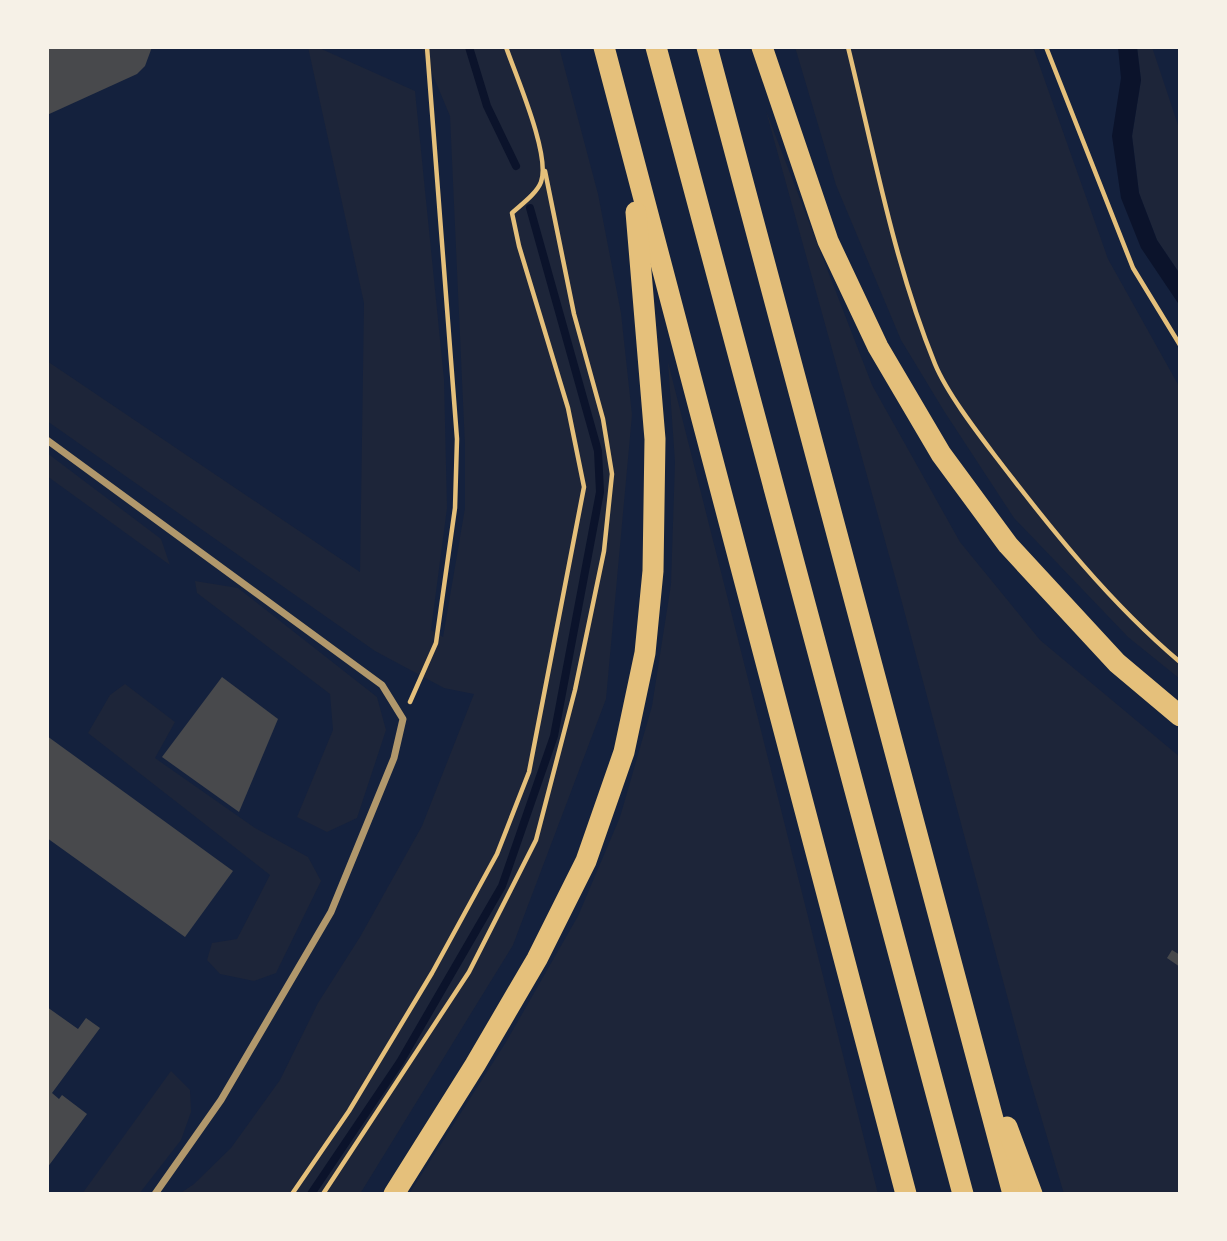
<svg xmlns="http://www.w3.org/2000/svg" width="1227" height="1241" viewBox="0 0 1227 1241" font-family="Quicksand,sans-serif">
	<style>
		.green { fill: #1d2539 }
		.water { fill: #0b132b }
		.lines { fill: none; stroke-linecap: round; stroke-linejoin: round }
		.stream { stroke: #0b132b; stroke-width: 8 }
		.building { fill: #48494c }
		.path { stroke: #e5c07b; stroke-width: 4.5 }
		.minor { stroke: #b1986c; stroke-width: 7 }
		.motorway { stroke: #e5c07b; stroke-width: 21 }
	</style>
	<rect width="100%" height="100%" fill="#14213d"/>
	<!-- green -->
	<g class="green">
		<path d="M308 47H317L415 91 444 379 447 508 431 630 443 637 465 508V446L450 116 421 47H559L598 194 621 313 632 415 606 699 513 945 360 1194H179L194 1184 231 1148 280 1080 318 1003 360 937 422 826 474 694 444 688 375 651 47 421V361L360 572 364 303Z"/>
		<path d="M795 47H1033L1108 259 1180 388V679L1128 637 1014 518 944 411 901 340 836 185Z"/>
		<path d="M1137 47H1152L1180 131V274L1157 240 1139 193 1132 136 1141 80Z"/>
		<path d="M766 111 872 385 960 542 1040 640 1180 757V1194H1064L1025 1063 897 584Z"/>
		<path d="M668 362 878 1194H409L506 1042 578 916 620 817 652 706 671 584 675 462Z"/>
		<path d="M47 453 161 539 170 565 47 476Z"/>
		<path d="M195 581 238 588 377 697 386 730 357 818 327 832 297 817 333 730 330 694 197 593Z"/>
		<path d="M125 684 175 722 155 758 255 828 308 857 321 881 276 973 254 981 220 974 207 960 212 943 237 939 270 875 88 733 110 695Z"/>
		<path d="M171 1071 190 1090 191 1112 181 1140 139 1194H82Z"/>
	</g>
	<!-- water -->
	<path class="water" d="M1118 47H1137L1141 80 1132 136 1139 193 1157 240 1180 274V306L1141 248 1121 198 1112 136 1121 78Z"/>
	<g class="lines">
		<!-- stream -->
		<g class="stream">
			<path d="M469 47 487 106 516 166"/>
			<path d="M311 1194 400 1062 502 886 554 736 600 492 598 451 530 208"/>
		</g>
	</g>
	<!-- building -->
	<g class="building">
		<path d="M47 47H152L145 66 137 74 47 115Z"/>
		<path d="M222 677 278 719 239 812 162 757Z"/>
		<path d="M47 736 233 871 185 937 47 838Z"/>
		<path d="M1172 950 1180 955V967L1167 958Z"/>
		<path d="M47 1007 78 1029 86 1018 100 1028 52 1093 59 1099 62 1095 87 1114 47 1168Z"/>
	</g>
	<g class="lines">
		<!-- path -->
		<g class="path">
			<path d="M848 47C874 153 894 263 935 364 947 393 977 432 996 457 1051 529 1110 603 1180 662"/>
			<path d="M1046 47 1133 268 1180 345"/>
			<path d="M410 702 436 643 455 508 457 439 427 47"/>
			<path d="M292 1194 349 1111 432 973 497 854 529 772 584 487 568 408 519 246 512 213C522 204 537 193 541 182 551 156 516 76 506 47"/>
			<path d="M323 1194 469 972 536 840 575 690 604 551 612 474 603 419 574 314 545 171"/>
		</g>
		<!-- minor -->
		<path class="minor" d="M47 440 382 685 403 719 394 758 331 912 221 1100 155 1194"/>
		<!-- motorway -->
		<g class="motorway">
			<path d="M604 47 906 1194"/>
			<path d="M656 47 963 1194"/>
			<path d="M707 47 1013 1194"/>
			<path d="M762 47 828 241 878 347 941 454 1008 545 1117 663 1180 716"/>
			<path d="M1007 1127 1032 1194"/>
			<path d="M394 1194 475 1065 537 959 586 861 624 752 645 653 653 571 655 439 636 212"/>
		</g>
	</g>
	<!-- border -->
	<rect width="1227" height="1241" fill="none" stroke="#f6f1e7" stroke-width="98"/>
</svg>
